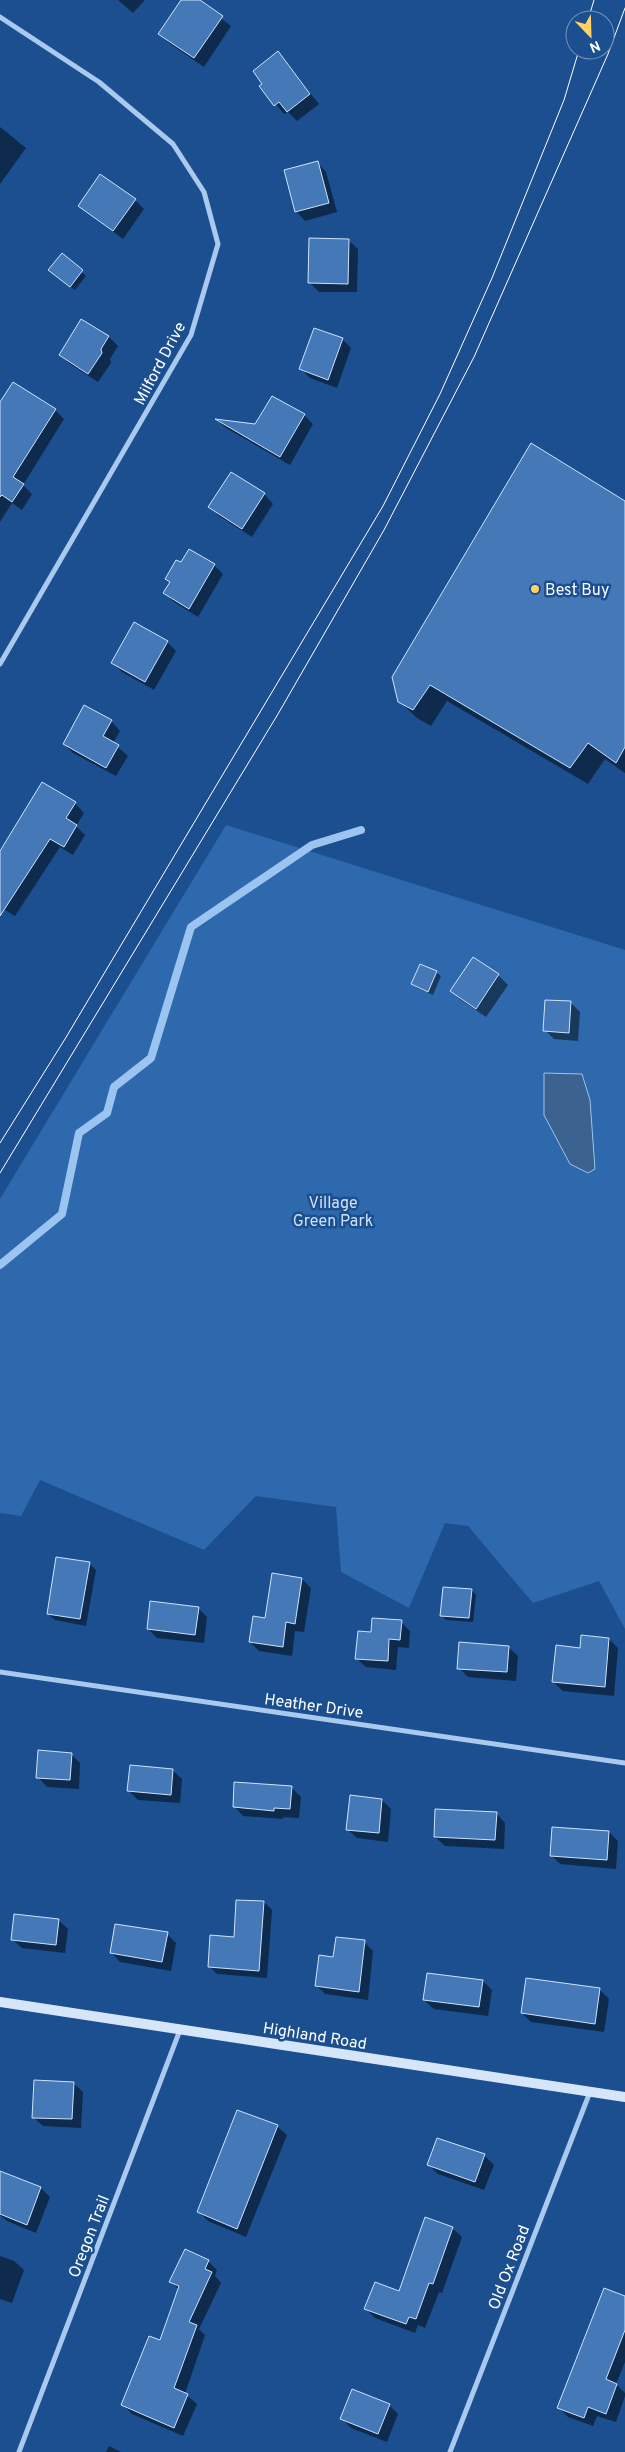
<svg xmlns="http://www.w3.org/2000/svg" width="625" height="2452" viewBox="0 0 625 2452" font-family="Overpass,sans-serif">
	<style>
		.green { fill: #2e69ad }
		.water { fill: #3c6290; stroke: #9cc4f0 }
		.shadow { fill: #0007 }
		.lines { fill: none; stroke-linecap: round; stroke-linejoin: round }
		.stream { stroke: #9cc4f0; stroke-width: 8 }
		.building { fill: #4478b7; stroke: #cfe3fa }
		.street { stroke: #a9c9ee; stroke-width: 5 }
		.secondary { stroke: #d6e6fa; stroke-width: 10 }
		.tram { stroke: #fff; stroke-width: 1 }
		.poi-dot { fill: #ffd166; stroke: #1b4f8f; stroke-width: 2 }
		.labels { text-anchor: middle; stroke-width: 5; stroke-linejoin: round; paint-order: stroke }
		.street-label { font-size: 16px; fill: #fff; stroke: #1b4f8f }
		.poi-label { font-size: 16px; fill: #fff; stroke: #1b4f8f; text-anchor: start }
		.park-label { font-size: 16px; fill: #cfe3fa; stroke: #1b4f8f }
	</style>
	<rect width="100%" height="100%" fill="#1b4f8f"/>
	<!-- green -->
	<path class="green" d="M226 825 625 950V1629L599 1581 533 1603 468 1526 445 1523 409 1608 341 1572 336 1507 256 1496 204 1550 40 1480 21 1516 0 1513V1199Z"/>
	<!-- water -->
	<path class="water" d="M544 1073 582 1074 590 1100 595 1169 588 1173 570 1164 544 1115Z"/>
	<!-- shadow -->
	<g class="shadow">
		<path d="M118 0H145L133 13Z"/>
		<path d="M182 0H197L231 26 204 67 169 43 159 33Z"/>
		<path d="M278 53 319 104 297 121 288 112 284 114 261 86 264 84Z"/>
		<path d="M0 127 26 148 0 184Z"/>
		<path d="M317 162 326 172 337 212 305 221 296 211Z"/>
		<path d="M135 200 144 209 123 239 79 206Z"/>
		<path d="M348 240 358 249 357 292H319L310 283Z"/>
		<path d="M62 255 86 276 75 290 54 274Z"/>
		<path d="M82 320 109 337 118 346 110 359 111 363 98 382 70 364 60 355Z"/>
		<path d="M342 339 351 348 337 388 310 378 301 369Z"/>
		<path d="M0 405 55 410 64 419 23 485 32 494 22 510 12 503 0 522Z"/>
		<path d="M304 415 313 424 290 465 226 428 218 421 256 425Z"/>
		<path d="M231 473 264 494 273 504 252 537 219 516 210 507Z"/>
		<path d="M625 502V773L605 759 588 784 447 701 431 726 417 718 399 701Z"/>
		<path d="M181 564 214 565 223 574 198 617 174 602 165 593 171 583 166 579Z"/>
		<path d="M167 642 176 651 154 690 122 672 113 663Z"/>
		<path d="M111 721 120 731 113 743 128 756 116 776 73 753 64 744Z"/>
		<path d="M42 784 75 803 84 813 76 826 85 835 73 855 60 847 15 916 0 907V853Z"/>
		<path d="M473 959 498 975 508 985 486 1017 461 1000 451 991Z"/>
		<path d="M436 972 441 976 433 995 417 988 412 984Z"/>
		<path d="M571 1003 580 1012 578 1041 554 1039 545 1030Z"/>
		<path d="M89 1563 96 1570 86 1626 55 1620 48 1614Z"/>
		<path d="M302 1579 311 1588 304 1632 295 1631 292 1656 259 1651 250 1642 266 1619Z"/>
		<path d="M472 1590 476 1595 473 1622 446 1620 441 1615Z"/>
		<path d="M198 1608 207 1617 204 1643 157 1638 148 1629Z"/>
		<path d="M401 1622 410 1631 409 1648 398 1647 396 1670 366 1667 356 1658 372 1634Z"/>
		<path d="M609 1639 618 1648 614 1696 563 1691 553 1682 581 1649Z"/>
		<path d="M508 1647 518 1656 516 1681 468 1677 459 1668Z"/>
		<path d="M71 1754 80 1763 79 1789 47 1787 38 1777Z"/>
		<path d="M172 1770 182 1779 180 1803 138 1800 129 1791Z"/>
		<path d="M292 1788 301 1797 299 1818 283 1817V1819L243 1816 234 1806Z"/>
		<path d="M382 1800 391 1809 388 1842 357 1838 347 1829Z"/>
		<path d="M496 1813 505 1823 504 1849 445 1846 435 1837Z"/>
		<path d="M609 1832 618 1841 616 1869 560 1864 551 1855Z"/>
		<path d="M264 1902 272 1910 267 1978 217 1974 209 1966Z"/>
		<path d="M58 1920 68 1929 65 1953 22 1948 12 1939Z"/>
		<path d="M167 1934 176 1943 171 1971 120 1962 111 1952Z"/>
		<path d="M364 1942 373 1951 368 2000 325 1994 316 1985 334 1959Z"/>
		<path d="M527 1979 600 1990 609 1999 604 2032 531 2022 522 2013Z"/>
		<path d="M483 1981 492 1990 488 2016 434 2009 424 2000Z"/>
		<path d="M73 2083 83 2092 81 2128 43 2126 33 2117Z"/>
		<path d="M277 2126 287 2135 246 2237 208 2221 199 2212Z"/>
		<path d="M484 2155 494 2165 484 2190 438 2174 429 2165Z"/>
		<path d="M0 2173 41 2188 50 2197 36 2233 7 2221 0 2215Z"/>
		<path d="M452 2228 462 2237 442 2293 439 2292 425 2328 418 2325 415 2333 375 2318 366 2309 399 2292Z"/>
		<path d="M0 2256 14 2261 24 2270 12 2303 0 2299Z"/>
		<path d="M208 2261 217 2270 215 2276 221 2283 199 2329 205 2335 185 2394 197 2404 183 2436 132 2414 122 2404 161 2342 179 2290 171 2281Z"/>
		<path d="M625 2297V2362L616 2384 625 2393V2396L616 2422 597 2416 593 2426 568 2417 559 2408Z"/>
		<path d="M389 2405 398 2414 387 2442 351 2428 342 2419Z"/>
		<path d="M109 2446 121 2452H106Z"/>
	</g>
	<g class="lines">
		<!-- stream -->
		<path class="stream" d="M0 1265 62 1214 79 1133 107 1113 114 1087 151 1058 191 927 312 845 361 830"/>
	</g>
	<!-- building -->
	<g class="building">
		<path d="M181 0H200L223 16 194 58 158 34Z"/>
		<path d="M278 51 310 94 287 112 279 102 274 106 259 86 262 84 253 71Z"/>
		<path d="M318 161 329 203 295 212 284 170Z"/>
		<path d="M100 174 136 199 113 231 78 206Z"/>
		<path d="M309 238 349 239 348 284 308 283Z"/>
		<path d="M62 253 83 270 70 287 48 270Z"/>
		<path d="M81 319 109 336 101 349 102 353 88 374 59 355Z"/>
		<path d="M314 328 343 338 328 380 299 369Z"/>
		<path d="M13 382 56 409 13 477 24 484 12 502 2 495 0 497V402Z"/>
		<path d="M272 396 305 414 280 457 215 419 255 424Z"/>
		<path d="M531 443 625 501V747L616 763 588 743 570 768 430 685 413 710 398 702 392 677Z"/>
		<path d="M231 472 265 493 242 529 208 507Z"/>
		<path d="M189 549 215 564 189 609 163 593 170 582 165 579 176 560 181 562Z"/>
		<path d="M134 622 168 641 145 682 111 663Z"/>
		<path d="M84 705 112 720 103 736 119 745 106 768 63 744Z"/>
		<path d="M42 782 76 802 66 818 77 825 64 847 50 839 0 916V851Z"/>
		<path d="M473 957 499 974 476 1009 450 991Z"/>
		<path d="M420 964 437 971 428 992 411 984Z"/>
		<path d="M545 1000 571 1001 569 1033 543 1031Z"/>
		<path d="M56 1557 90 1562 80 1619 47 1614Z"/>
		<path d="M272 1573 302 1578 295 1624 286 1622 283 1647 249 1642 253 1616 265 1618Z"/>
		<path d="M443 1587 472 1589 469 1618 440 1616Z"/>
		<path d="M150 1601 199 1607 195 1635 147 1629Z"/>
		<path d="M372 1618 402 1620 400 1640 389 1639 388 1661 355 1659 358 1631 371 1632Z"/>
		<path d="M581 1635 609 1638 605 1687 552 1682 556 1645 580 1648Z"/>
		<path d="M459 1642 509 1646 507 1672 457 1669Z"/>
		<path d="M38 1750 72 1753 70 1780 36 1778Z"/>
		<path d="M130 1765 173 1769 171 1795 127 1791Z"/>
		<path d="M234 1782 292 1786 290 1809 274 1808V1811L233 1807Z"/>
		<path d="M350 1795 382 1799 379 1833 346 1830Z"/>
		<path d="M435 1809 497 1812 495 1840 434 1837Z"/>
		<path d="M552 1827 609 1831 607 1860 550 1856Z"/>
		<path d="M236 1900 264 1901 259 1971 208 1967 210 1935 234 1937Z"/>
		<path d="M14 1914 59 1919 56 1945 11 1940Z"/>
		<path d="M115 1924 168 1932 162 1962 110 1953Z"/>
		<path d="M336 1937 365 1940 359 1992 315 1986 319 1955 333 1957Z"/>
		<path d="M427 1973 483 1980 479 2007 423 2000Z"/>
		<path d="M526 1978 600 1988 595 2024 521 2013Z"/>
		<path d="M34 2080 74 2082 72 2119 32 2118Z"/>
		<path d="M237 2110 278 2125 237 2229 197 2212Z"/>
		<path d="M437 2138 485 2154 475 2182 427 2165Z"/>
		<path d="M0 2171 41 2187 27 2225 0 2214Z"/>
		<path d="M425 2217 453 2227 433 2284 429 2283 416 2319 409 2317 406 2324 364 2309 375 2282 399 2291Z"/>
		<path d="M185 2249 209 2260 205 2269 212 2272 189 2322 197 2325 174 2388 188 2394 174 2428 121 2405 149 2336 160 2340 179 2286 169 2282Z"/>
		<path d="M604 2288 625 2296V2330L606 2379 617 2384 606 2414 588 2407 584 2418 557 2408Z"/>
		<path d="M352 2389 390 2404 378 2434 340 2419Z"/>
	</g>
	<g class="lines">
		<!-- street -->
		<g class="street">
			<path d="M0 17 99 82 173 144 204 192 218 244 191 335 0 664"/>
			<path d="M0 1672 625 1763"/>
			<path d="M19 2452 180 2030"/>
			<path d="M450 2452 590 2092"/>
		</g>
		<!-- secondary -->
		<path class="secondary" d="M0 2002 625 2097"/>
		<!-- tram -->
		<g class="tram">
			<path d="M588 20 594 0"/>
			<path d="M0 1143 65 1039 383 506 440 394 492 278 564 100 579 50"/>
			<path d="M0 1173 278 714 384 530 474 357 608 54 625 8"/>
		</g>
	</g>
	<!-- markers -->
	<circle class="poi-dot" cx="535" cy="589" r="5"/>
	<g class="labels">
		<!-- street labels -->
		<g class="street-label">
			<text transform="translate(159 363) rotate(-62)" y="6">Milford Drive</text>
			<text transform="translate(314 1705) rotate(8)" y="6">Heather Drive</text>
			<text transform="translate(315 2035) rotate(9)" y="6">Highland Road</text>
			<text transform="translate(88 2236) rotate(-69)" y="6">Oregon Trail</text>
			<text transform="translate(508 2267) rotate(-69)" y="6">Old Ox Road</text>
		</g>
		<!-- poi labels -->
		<g class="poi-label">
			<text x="545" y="595">Best Buy</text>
		</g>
		<!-- park labels -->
		<g class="park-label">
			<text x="333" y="1208">Village<tspan x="333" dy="18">Green Park</tspan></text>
		</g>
	</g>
	<!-- north arrow -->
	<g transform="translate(590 35) rotate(157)"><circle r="24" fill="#1b4f8f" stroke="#7695bc"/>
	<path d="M0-4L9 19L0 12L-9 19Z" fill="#ffd166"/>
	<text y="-8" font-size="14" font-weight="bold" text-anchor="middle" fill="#ffffff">N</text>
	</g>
</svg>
